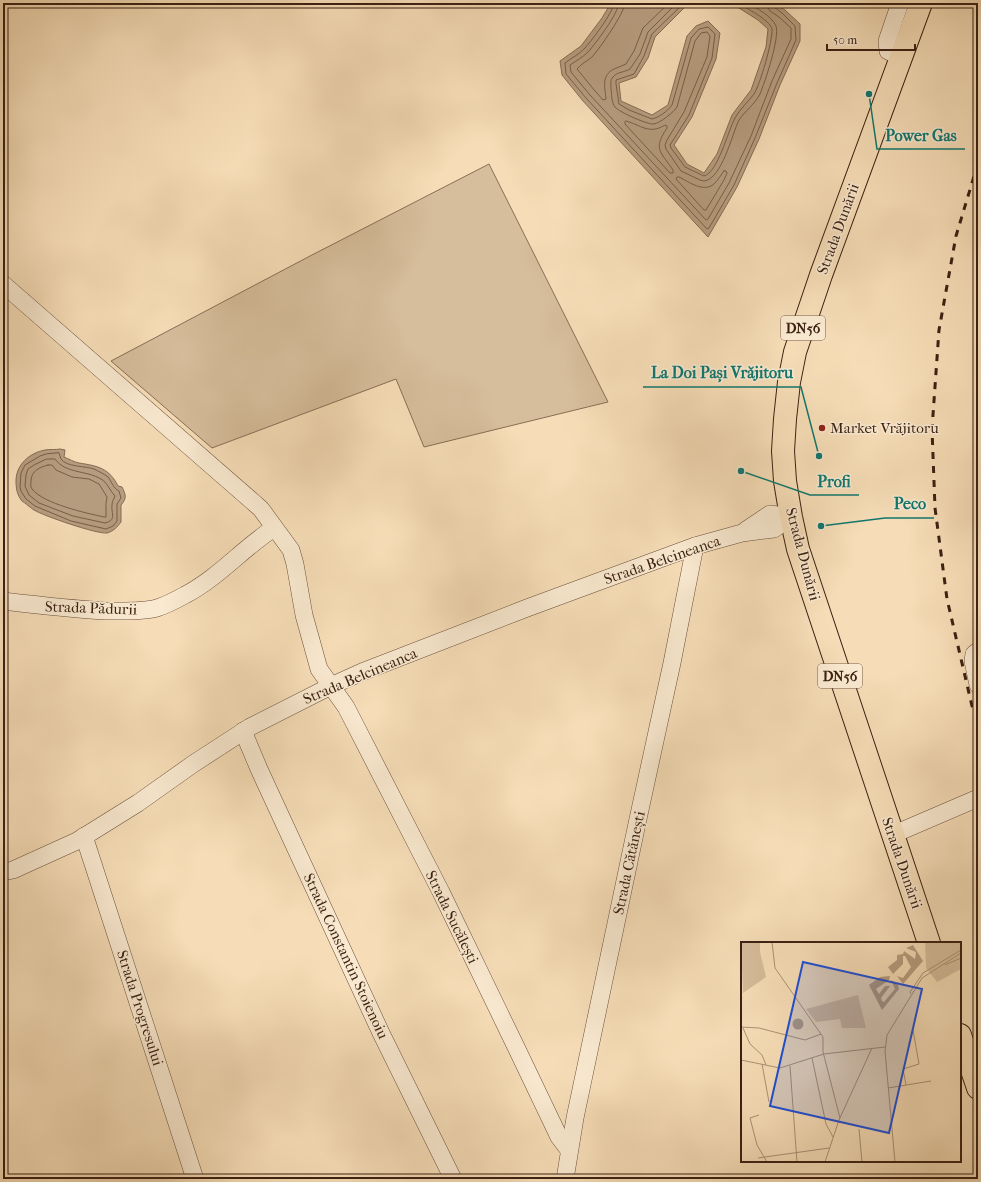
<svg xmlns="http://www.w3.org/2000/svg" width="981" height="1182" viewBox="0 0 981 1182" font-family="'IM FELL French Canon',serif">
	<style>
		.green { fill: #d6bd9b; stroke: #886e56 }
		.water { fill: #b69d7f; stroke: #856b53 }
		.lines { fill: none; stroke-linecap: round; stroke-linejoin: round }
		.shore { stroke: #785e48; stroke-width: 1 }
		.minor-casing { stroke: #6a4f3b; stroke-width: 18 }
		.highway-casing { stroke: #3b2012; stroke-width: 24 }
		.minor { stroke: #f9e9d0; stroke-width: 17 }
		.highway { stroke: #f6ddb7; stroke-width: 22 }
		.rail { stroke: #3b2012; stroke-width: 3; stroke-dasharray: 7 7; stroke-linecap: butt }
		.poi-dot { fill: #8f2418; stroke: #f9e9d0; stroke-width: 1.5 }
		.labels { text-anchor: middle; stroke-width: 3; stroke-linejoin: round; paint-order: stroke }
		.shield { fill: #f9e9d0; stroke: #745c4b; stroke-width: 1 }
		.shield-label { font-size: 14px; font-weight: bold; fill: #3b2012 }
		.street-label { font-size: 15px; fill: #3b2012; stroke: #f9e9d0 }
		.poi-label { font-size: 15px; fill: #3b2012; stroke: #f9e9d0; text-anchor: start }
		.inset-road { fill: none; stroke: #ab9175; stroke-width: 1 }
		.view { fill: #1d4ed8; fill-opacity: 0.15; stroke: #1d4ed8; stroke-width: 2 }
		.inset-edge { fill: none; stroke: #3b2012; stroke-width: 2 }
		.leader { fill: none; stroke: #0f766e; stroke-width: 1.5 }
		.callout-dot { fill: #0f766e; stroke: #f9e9d0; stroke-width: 1.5 }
		.callout-label { font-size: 16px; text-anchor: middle; font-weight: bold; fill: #0f766e; stroke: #f9e9d0; stroke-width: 3; stroke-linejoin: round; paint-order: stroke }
	</style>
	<rect width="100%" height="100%" fill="#f6ddb7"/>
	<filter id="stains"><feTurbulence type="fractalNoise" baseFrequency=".005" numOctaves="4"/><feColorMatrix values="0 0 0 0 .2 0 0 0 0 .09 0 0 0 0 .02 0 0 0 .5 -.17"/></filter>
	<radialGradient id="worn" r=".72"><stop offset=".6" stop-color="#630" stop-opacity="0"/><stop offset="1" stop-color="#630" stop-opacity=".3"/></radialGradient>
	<!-- green -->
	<path class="green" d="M489 164 608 402 424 447 396 379 212 448 111 361 310 256Z"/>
	<!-- water -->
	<g class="water">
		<path d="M611 3H689L655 37 648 58 636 77 619 83 621 101 652 115 668 105 687 36 696 26 708 21 720 33 716 59 692 117 674 145 687 164 704 173 717 154 732 115 751 90 766 47 768 29 758 20 731 3H774L785 10 800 24V41L780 85 759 139 737 187 708 237 583 101 562 75 560 61 581 46 602 18Z"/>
		<path d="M60 449 65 450 64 457C69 459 74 462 79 463 98 466 109 468 118 486L122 487C126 495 127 498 121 505V522C117 527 114 531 107 533 96 534 44 516 34 510 32 509 24 502 22 501 17 495 16 488 16 481 16 465 29 453 45 450 50 449 55 450 60 449Z"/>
	</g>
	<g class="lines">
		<!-- shore -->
		<g class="shore">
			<path d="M614 3C613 13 592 40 585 48 580 54 571 58 565 63L566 74 586 98 707 229 709 228 734 185 755 138 777 83 796 40 795 26 782 13 774 7 773 3"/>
			<path d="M619 3C618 14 596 43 588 52 583 57 576 61 570 65L571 72 590 95 706 220 708 219 729 183 751 136 772 81 791 39V28L779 17 770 11 768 8V3"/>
			<path d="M625 3C624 14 600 48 592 57 587 61 581 64 577 69L595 91 603 100 606 99C605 88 601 75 614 69 618 67 622 66 626 64L634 51 643 28 669 3"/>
			<path d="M677 3 648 32 640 54 630 69C625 72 617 72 613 77 610 80 611 84 611 89 612 94 611 102 615 107 619 112 648 125 654 124 660 123 674 112 677 107L695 41 701 33 707 32 710 36 707 57 684 112 667 140 665 145 666 149 681 171 700 180 704 181C722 179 732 134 739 120 745 111 755 104 760 94 765 82 780 37 776 26 772 16 756 8 748 3"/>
			<path d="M684 3 652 34 644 56 634 74 616 80V84L619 104 629 110 652 119C658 118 668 111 672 105L691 38 699 29 708 27 715 34 712 58 689 115 670 145 671 148 685 167 704 176C718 172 728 131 735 118 740 109 748 102 754 94 760 85 773 40 772 29 770 20 746 8 738 3"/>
			<path d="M626 121C641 125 649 135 665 125L667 126V128C653 149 660 151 673 170V173H670L625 124V122Z"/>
			<path d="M724 171H726L727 173 724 180 706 210H704L676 179 677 177H679C689 182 704 193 714 184 718 180 721 175 724 171Z"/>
			<path d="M59 453C60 455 60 457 61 459 66 467 86 466 94 469 98 471 104 474 108 477 112 482 113 488 119 491L121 498 117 504V521L113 526 106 529 71 521 35 506 26 499 21 491 20 487 21 473 25 465 40 456 46 454Z"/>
			<path d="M47 459H55C66 474 86 470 101 479 107 482 110 491 115 496 114 499 112 501 112 505 111 514 117 520 105 523L73 516 39 503 29 495 25 486 26 475 28 469 34 465Z"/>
			<path d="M48 465H52L56 470 72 477 89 479 99 484 107 497 106 503V517H104C86 513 44 504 32 489 30 487 31 483 31 481 31 471 40 467 48 465Z"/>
		</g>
		<defs>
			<g id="minor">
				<path d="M900 3 887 41 888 51 901 57"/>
				<path d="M3 284 252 501 261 509 291 550 295 564 304 615 319 669 346 707 441 892 516 1047 559 1137 569 1150"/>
				<path d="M746 530 770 514 791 517"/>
				<path d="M3 601C37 605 71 609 106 611 121 611 142 612 157 608 166 605 176 600 185 595 218 578 243 548 274 528"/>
				<path d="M978 651 974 654 973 661 978 685"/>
				<path d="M243 731 259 769 381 1033 453 1179"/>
				<path d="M892 835 978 798"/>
				<path d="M84 836 195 1179"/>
				<path d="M3 872 13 870 35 860 77 841 138 803 193 764 250 727 331 686 362 672 527 608 695 546 742 533 774 529 791 517"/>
				<path d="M565 1179 575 1118 638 819 672 663 695 546"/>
			</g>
			<g id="highway">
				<path d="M921 3 821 275 795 352 789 382 785 419 783 451 785 481 791 517 798 549 929 943"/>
				<path d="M960 1035 978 1088"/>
			</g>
		</defs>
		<!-- minor casing -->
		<use href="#minor" class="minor-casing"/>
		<!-- highway casing -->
		<use href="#highway" class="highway-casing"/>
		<!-- minor -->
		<use href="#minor" class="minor"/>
		<!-- highway -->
		<use href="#highway" class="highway"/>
		<!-- rail -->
		<path class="rail" d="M978 163 956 236 939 330 932 429 935 508 947 599 972 706 978 721"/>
	</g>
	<!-- markers -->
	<circle class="poi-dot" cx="822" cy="428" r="4"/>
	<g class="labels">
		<!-- shield labels -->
		<g class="shield">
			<rect x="781" y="316" width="44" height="24" rx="3"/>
			<rect x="818" y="664" width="44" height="24" rx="3"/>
		</g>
		<g class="shield-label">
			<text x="803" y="333">DN56</text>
			<text x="840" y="681">DN56</text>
		</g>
		<!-- street labels -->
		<g class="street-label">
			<text transform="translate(838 229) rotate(-70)" y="5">Strada Dunării</text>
			<text transform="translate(803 554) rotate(75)" y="5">Strada Dunării</text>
			<text transform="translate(662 560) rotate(-19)" y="5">Strada Belcineanca</text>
			<text transform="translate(91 608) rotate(2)" y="5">Strada Pădurii</text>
			<text transform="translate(360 676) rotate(-23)" y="5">Strada Belcineanca</text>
			<text transform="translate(629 863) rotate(-78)" y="5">Strada Cătănești</text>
			<text transform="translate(902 863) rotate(71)" y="5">Strada Dunării</text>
			<text transform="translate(452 917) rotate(64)" y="5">Strada Sucălești</text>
			<text transform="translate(346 956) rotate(65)" y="5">Strada Constantin Stoienoiu</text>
			<text transform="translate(140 1008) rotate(72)" y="5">Strada Progresului</text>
		</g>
		<!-- poi labels -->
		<g class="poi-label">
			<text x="830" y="433">Market Vrăjitoru</text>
		</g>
	</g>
	<!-- overview -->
	<g transform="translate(741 942)">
		<rect width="220" height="220" fill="#f6ddb7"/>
		<path d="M0 0H19V10L25 35 2 51ZM184 0H220V27L196 40 185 26ZM117 53 125 86H101L99 77 75 80 65 67Z" fill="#d6bd9b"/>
		<path d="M172 3 182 19 162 42 156 34 162 36 170 25 164 14H162V22L152 32 147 25 156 18V13L162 12 163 9 174 17 175 10 165 6ZM149 34 148 38 135 47 138 52 144 44H149L140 56 141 59 143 60 154 47 150 38 157 43 158 47 141 68 128 43 139 35ZM51.5 82a5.5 5.5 0 1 1 11 0a5.5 5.5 0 1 1-11 0Z" fill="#b69d7f"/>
		<path class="inset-road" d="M31 0 34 26 82 95V110L99 176M204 23 220 16M170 52 169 50 182 31 220 8M0 85 18 86 64 98 80 92M2 86 9 102 21 113 25 123M71 116 85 182 92 195M0 118 39 126 83 112 144 105M21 122 28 160M49 124 56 220M165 143 162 127 178 122 172 88M147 146 190 139M18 173 9 176 16 203 26 220M118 187 121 220M17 216 88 206M84 220 98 178 131 106M154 220 144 109 146 93 181 36 220 11"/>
		<path class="view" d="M62 20 181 47 148 191 29 164Z"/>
		<rect width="220" height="220" class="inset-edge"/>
	</g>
	<!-- callouts -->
	<path class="leader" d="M869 94L877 149H965M819 456L801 387H643M741 471L810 495H859M821 526L885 518H934"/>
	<g class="callout-dot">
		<circle cx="869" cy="94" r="4"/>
		<circle cx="819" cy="456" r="4"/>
		<circle cx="741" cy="471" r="4"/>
		<circle cx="821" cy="526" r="4"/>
	</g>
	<g class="callout-label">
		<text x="921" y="141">Power Gas</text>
		<text x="722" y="378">La Doi Pași Vrăjitoru</text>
		<text x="834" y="487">Profi</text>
		<text x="910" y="509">Peco</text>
	</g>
	<!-- margin -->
	<rect width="981" height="1182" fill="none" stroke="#f6ddb7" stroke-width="16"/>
	<rect x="4" y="4" width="973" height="1174" fill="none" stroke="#3b2012" stroke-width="2"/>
	<rect x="8" y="8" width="965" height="1166" fill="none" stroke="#3b2012"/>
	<!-- scale -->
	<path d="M827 44v6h88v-6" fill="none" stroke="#3b2012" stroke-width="2"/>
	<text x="833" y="44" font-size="12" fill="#3b2012" stroke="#f9e9d0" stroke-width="3" paint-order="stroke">50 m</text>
	<rect width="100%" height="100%" filter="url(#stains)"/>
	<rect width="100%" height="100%" fill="url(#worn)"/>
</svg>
